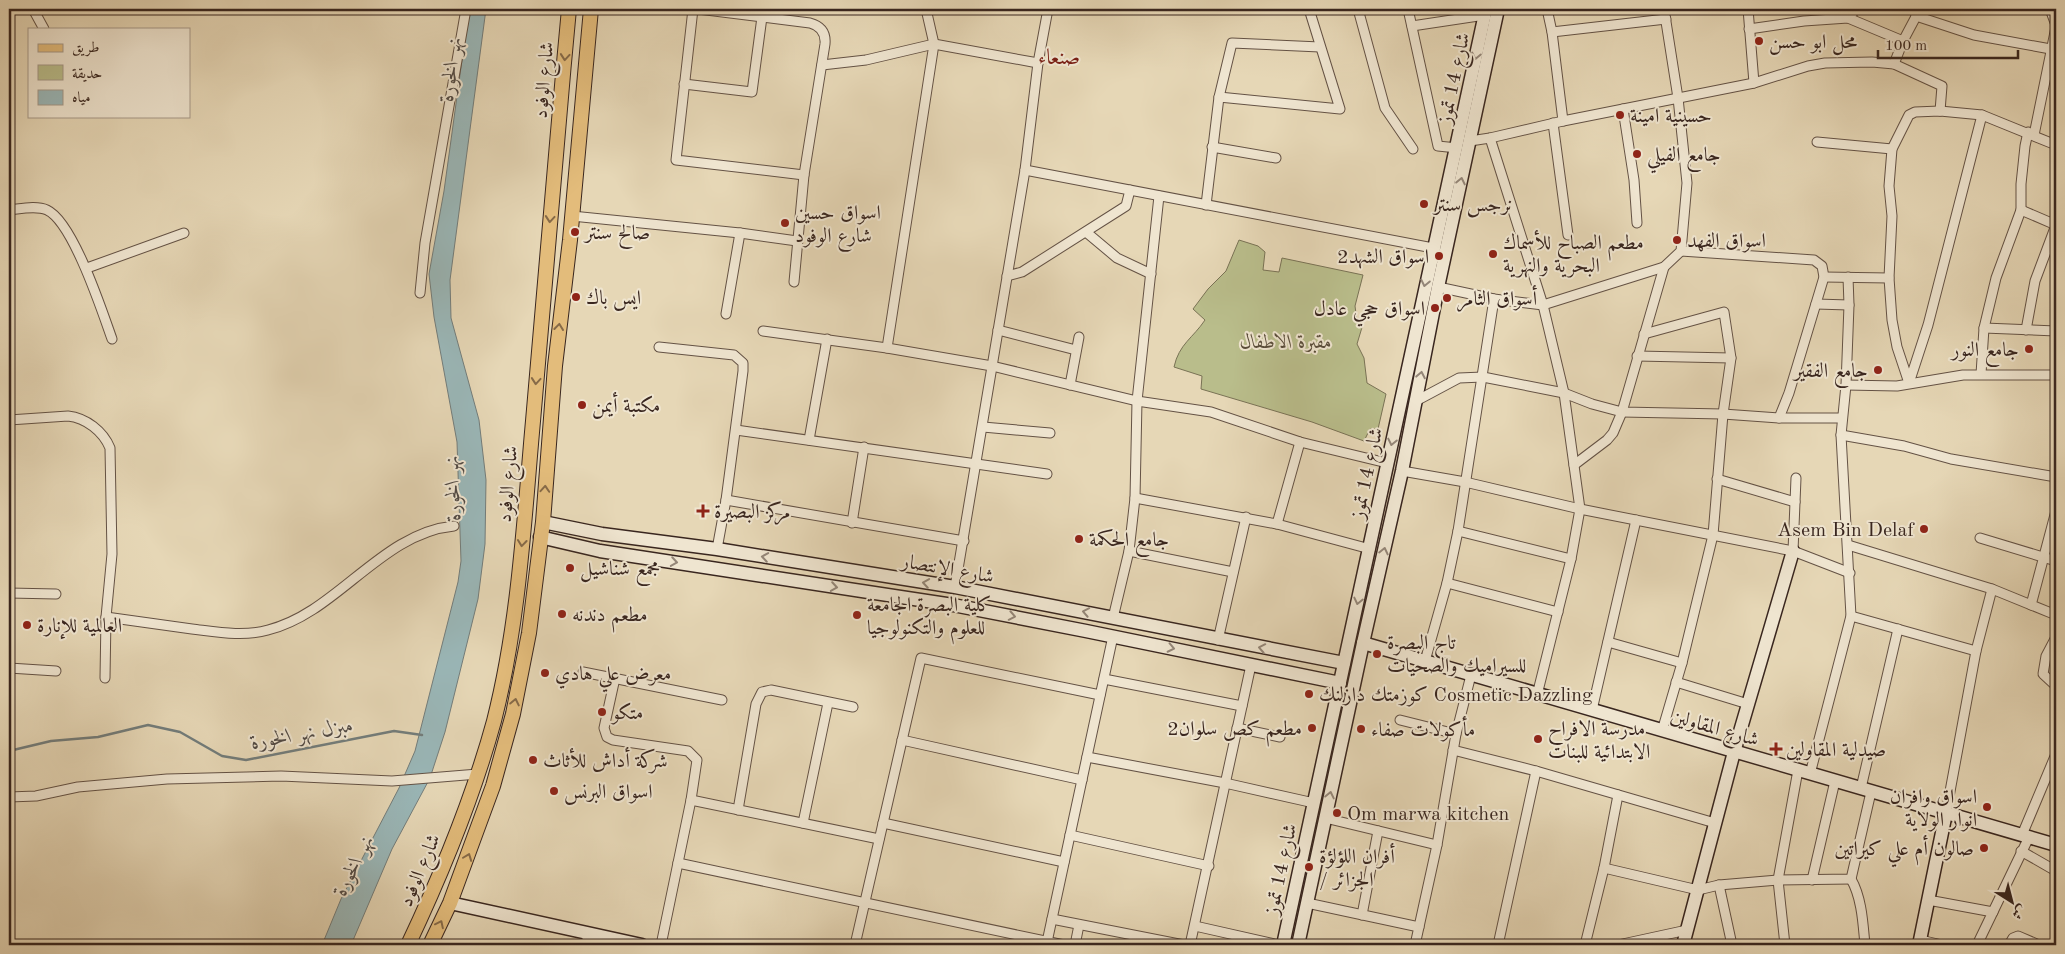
<svg xmlns="http://www.w3.org/2000/svg" width="2065" height="954" viewBox="0 0 2065 954" font-family="'Old Standard TT',Amiri,serif">
	<style>
		.green { fill: #b9bd8b; stroke: #797255 }
		.water { fill: #9ab7b8; stroke: #737d7b }
		.lines { fill: none; stroke-linecap: round; stroke-linejoin: round }
		.stream { stroke: #737d7b; stroke-width: 2.5 }
		.street-casing { stroke: #645245; stroke-width: 11 }
		.secondary-casing { stroke: #39261f; stroke-width: 15 }
		.primary-casing { stroke: #39261f; stroke-width: 16 }
		.street { stroke: #efe5d0; stroke-width: 9 }
		.secondary { stroke: #efe5d0; stroke-width: 12 }
		.primary { stroke: #e3bc7b; stroke-width: 14 }
		.oneway { stroke: #948678 }
		.oneway2 { stroke: #866a48 }
		.poi-dot { fill: #8f2418; stroke: #efe5d0; stroke-width: 2 }
		.labels { text-anchor: middle; stroke-width: 4; stroke-linejoin: round; paint-order: stroke }
		.poi-label { font-size: 20px; fill: #39261f; stroke: #efe5d0; text-anchor: start }
		.street-label { font-size: 20px; fill: #39261f; stroke: #efe5d0 }
		.park-label { font-size: 20px; font-style: italic; fill: #594c3a; stroke: #efe5d0 }
		.water-label { font-size: 21px; font-style: italic; fill: #514a45; stroke: #efe5d0 }
		.quarter-label { font-size: 22px; fill: #7a1f14; stroke: #efe5d0 }
	</style>
	<rect width="100%" height="100%" fill="#e6d7b6"/>
	<filter id="stains"><feTurbulence type="fractalNoise" baseFrequency=".004" numOctaves="4"/><feColorMatrix values="0 0 0 0 .2 0 0 0 0 .09 0 0 0 0 .02 0 0 0 .5 -.17"/></filter>
	<radialGradient id="worn" r=".72"><stop offset=".6" stop-color="#630" stop-opacity="0"/><stop offset="1" stop-color="#630" stop-opacity=".3"/></radialGradient>
	<!-- green -->
	<path class="green" d="M1239 240 1258 246 1265 252 1263 270 1279 272 1282 258 1363 275 1355 306 1357 321 1363 324 1357 344 1364 358 1367 383 1386 394 1378 429H1370L1364 441 1312 422 1201 389 1202 376 1174 367C1179 344 1193 338 1205 320L1193 309 1208 289 1226 271Z"/>
	<!-- water -->
	<path class="water" d="M469 9H486L450 280 451 318 479 420 486 480 485 544 478 599 445 732 430 778 392 849 351 945H322L341 899 399 788 415 751 458 582 461 561 457 442 434 317 429 274 444 191Z"/>
	<g class="lines">
		<!-- stream -->
		<path class="stream" d="M9 751 51 741 98 737 148 725 180 732 222 756 246 760 394 731 422 735"/>
		<defs>
			<g id="street">
				<path d="M33 9 44 29"/>
				<path d="M693 9 676 160 804 175"/>
				<path d="M698 9 810 23C821 26 826 33 825 44L804 175 794 282"/>
				<path d="M1358 9 1385 108 1413 149"/>
				<path d="M1408 9 1438 146 1457 148"/>
				<path d="M1547 9 1552 32 1563 121"/>
				<path d="M1748 9 1754 83"/>
				<path d="M2050 9 2056 25"/>
				<path d="M1916 16 1974 35 2056 50"/>
				<path d="M1848 18 1856 9"/>
				<path d="M1412 26 1485 15"/>
				<path d="M1749 29 1804 21 1848 18 1903 41"/>
				<path d="M1552 32 1666 19"/>
				<path d="M1894 64 1903 41 1920 9"/>
				<path d="M822 65 866 60 934 44 1038 63"/>
				<path d="M684 84 752 92 762 17"/>
				<path d="M1219 97 1340 109 1309 9"/>
				<path d="M1623 109 1634 180 1637 223"/>
				<path d="M1553 123 1568 235"/>
				<path d="M2034 135 2056 27"/>
				<path d="M1490 138 1543 305 1564 393 1580 509 1571 559 1537 695"/>
				<path d="M1470 141 1490 138 1563 121 1754 83 1808 66 1825 63 1872 62 1894 64 1942 86 1940 111"/>
				<path d="M1817 142 1892 149"/>
				<path d="M1212 147 1276 158"/>
				<path d="M1025 170 1433 248"/>
				<path d="M1206 205 1219 97 1232 43 1320 47"/>
				<path d="M9 210C20 209 36 205 47 210 73 222 102 311 112 339"/>
				<path d="M2021 210 2056 225"/>
				<path d="M572 216 740 233 797 241"/>
				<path d="M1086 232 1117 258 1151 274"/>
				<path d="M1681 251 1814 260 1822 266 1824 277 1789 393 1779 418"/>
				<path d="M87 268 184 233"/>
				<path d="M1007 276 1022 272 1126 206 1130 190"/>
				<path d="M1824 277 1889 278"/>
				<path d="M1438 287 1494 299 1543 305 1664 267 1681 251 1687 183 1678 98 1664 9"/>
				<path d="M420 293 425 243 466 9"/>
				<path d="M1816 304 1849 305"/>
				<path d="M726 314 740 233"/>
				<path d="M1984 328 2056 331"/>
				<path d="M998 330 1076 350"/>
				<path d="M2026 330 2035 281 2056 225"/>
				<path d="M763 331 887 348 992 366 1137 401 1211 412 1300 442 1387 463"/>
				<path d="M1644 334 1724 312 1731 358 1723 414 1713 535 1682 663 1662 731"/>
				<path d="M659 347 734 355 743 363V371L726 500 717 549"/>
				<path d="M887 348 934 44 926 9"/>
				<path d="M1637 356 1731 358"/>
				<path d="M1981 374 1984 328 1996 278 2021 210V184L2025 146 2028 132"/>
				<path d="M1909 383 1897 347 1892 320 1889 278 1892 216 1889 186 1892 149 1909 115 1915 112 1940 111 1982 115 2056 145"/>
				<path d="M1909 383 1928 325 1982 115"/>
				<path d="M1070 385 1079 337"/>
				<path d="M1846 385 1897 386 1963 375H2056"/>
				<path d="M1416 401 1459 378 1483 377 1564 393 1592 404 1622 412 1723 414 1779 418H1842"/>
				<path d="M9 420 68 416C86 418 103 431 110 448L112 554 106 617 105 678"/>
				<path d="M983 427 1050 433"/>
				<path d="M736 430 1047 474"/>
				<path d="M1841 435 1904 446 1951 459 2056 477"/>
				<path d="M809 440 827 339"/>
				<path d="M1574 465 1607 440 1613 433 1622 412 1664 267"/>
				<path d="M1402 471 1465 482 1580 509 1793 551 1850 573"/>
				<path d="M1717 479 1795 502"/>
				<path d="M1135 498 1277 524 1370 549"/>
				<path d="M726 500 964 541"/>
				<path d="M852 523 864 447"/>
				<path d="M1277 524 1300 442"/>
				<path d="M1458 531 1571 559"/>
				<path d="M1980 538 2056 561"/>
				<path d="M1848 545 1992 589 2056 615"/>
				<path d="M1129 551 1233 572"/>
				<path d="M1793 551 1796 478"/>
				<path d="M1447 583 1558 612"/>
				<path d="M955 587 1025 170 1038 63 1048 9"/>
				<path d="M9 593 56 594"/>
				<path d="M2031 605 2056 511"/>
				<path d="M1851 616 1976 651"/>
				<path d="M106 617C135 621 163 625 192 629 217 632 243 637 268 630 337 613 381 533 454 526"/>
				<path d="M1113 618 1129 551 1135 498 1137 401 1159 196"/>
				<path d="M2056 637 2046 656 2043 674 2056 686"/>
				<path d="M1218 640 1246 517"/>
				<path d="M1608 642 1682 663"/>
				<path d="M1425 661 1447 583 1458 531 1494 299"/>
				<path d="M9 668 56 671"/>
				<path d="M583 672 722 700"/>
				<path d="M615 678 604 728 607 737 613 740 688 751 697 760 691 800 661 945"/>
				<path d="M1104 679 1242 706"/>
				<path d="M1676 682 1748 704"/>
				<path d="M1592 710 1636 520"/>
				<path d="M1400 720 1456 734"/>
				<path d="M1237 728 1280 737"/>
				<path d="M902 740 1082 780"/>
				<path d="M1453 750 1536 771 1715 823"/>
				<path d="M1087 757 1225 783 1314 803"/>
				<path d="M1810 774 1851 616 1841 435 1846 385 1849 305 1848 277"/>
				<path d="M1861 788 1898 629"/>
				<path d="M9 797 36 796 78 787 167 779 281 776 392 781 478 774"/>
				<path d="M691 800 879 839"/>
				<path d="M738 810 756 704 762 692 771 690 853 707"/>
				<path d="M1946 813 1976 651 1992 589"/>
				<path d="M1325 818 1437 845"/>
				<path d="M803 823 828 703"/>
				<path d="M883 823 1064 862"/>
				<path d="M1070 835 1209 866"/>
				<path d="M2022 835 2056 754"/>
				<path d="M2021 851 2056 871"/>
				<path d="M678 863 1064 945"/>
				<path d="M1604 868 1698 890 1719 885 1778 880 1851 879 1871 792"/>
				<path d="M1851 879C1862 898 1863 924 1865 945"/>
				<path d="M1812 880 1835 781"/>
				<path d="M1719 885 1732 945"/>
				<path d="M1928 900 1993 912"/>
				<path d="M1307 903 1419 927"/>
				<path d="M1362 915 1378 831"/>
				<path d="M1052 919 1184 945"/>
				<path d="M1195 926 1279 945"/>
				<path d="M1920 940 1942 945"/>
				<path d="M1047 942 1113 636"/>
				<path d="M586 945 588 933"/>
				<path d="M855 945 921 658 1100 695"/>
				<path d="M1075 945 1079 925"/>
				<path d="M1190 945 1251 665"/>
				<path d="M1415 945 1437 845 1456 734 1471 675"/>
				<path d="M1498 945 1536 771"/>
				<path d="M1585 945 1604 868 1618 795"/>
				<path d="M1618 945 1687 930"/>
				<path d="M1785 945 1778 880 1798 770"/>
				<path d="M1977 945 2029 837"/>
				<path d="M2009 945 2013 938 2018 936 2039 945"/>
			</g>
			<g id="secondary">
				<path d="M543 522 602 534 717 549 955 587 1344 663"/>
				<path d="M540 537 600 551 953 605 1086 631 1340 683"/>
				<path d="M1363 643 2056 845"/>
				<path d="M450 903 642 945"/>
				<path d="M1283 945 1486 9"/>
				<path d="M1298 945 1363 643 1402 471 1438 287 1498 9"/>
				<path d="M1683 945 1734 752 1793 551"/>
				<path d="M1919 945 1946 813"/>
			</g>
			<g id="primary">
				<path d="M408 945C442 873 473 798 494 721 519 623 524 521 533 421 545 283 556 146 569 9"/>
				<path d="M430 945 450 903 493 786 513 714 529 633 543 522 555 366 570 240 591 9"/>
			</g>
		</defs>
		<!-- street casing -->
		<use href="#street" class="street-casing"/>
		<!-- secondary casing -->
		<use href="#secondary" class="secondary-casing"/>
		<!-- primary casing -->
		<use href="#primary" class="primary-casing"/>
		<!-- street -->
		<use href="#street" class="street"/>
		<!-- secondary -->
		<use href="#secondary" class="secondary"/>
		<!-- primary -->
		<use href="#primary" class="primary"/>
	</g>
	<!-- one-way arrows -->
	<defs><path id="oneway-chevron" d="M-2-3.5L2.5 0L-2 3.5" fill="none" stroke-width="1.6" stroke-linecap="round" stroke-linejoin="round" transform="scale(1.25)"/></defs>
	<g class="oneway">
		<use href="#oneway-chevron" transform="translate(1476 56) rotate(102)"/>
		<use href="#oneway-chevron" transform="translate(1461 181) rotate(-78)"/>
		<use href="#oneway-chevron" transform="translate(1425 283) rotate(102)"/>
		<use href="#oneway-chevron" transform="translate(1421 375) rotate(-79)"/>
		<use href="#oneway-chevron" transform="translate(1392 442) rotate(102)"/>
		<use href="#oneway-chevron" transform="translate(1384 551) rotate(-77)"/>
		<use href="#oneway-chevron" transform="translate(765 557) rotate(-171)"/>
		<use href="#oneway-chevron" transform="translate(674 562) rotate(9)"/>
		<use href="#oneway-chevron" transform="translate(926 583) rotate(-171)"/>
		<use href="#oneway-chevron" transform="translate(834 587) rotate(9)"/>
		<use href="#oneway-chevron" transform="translate(1358 601) rotate(103)"/>
		<use href="#oneway-chevron" transform="translate(1086 612) rotate(-169)"/>
		<use href="#oneway-chevron" transform="translate(1012 616) rotate(11)"/>
		<use href="#oneway-chevron" transform="translate(1171 648) rotate(12)"/>
		<use href="#oneway-chevron" transform="translate(1262 648) rotate(-169)"/>
		<use href="#oneway-chevron" transform="translate(1330 795) rotate(-78)"/>
	</g>
	<g class="oneway2">
		<use href="#oneway-chevron" transform="translate(565 57) rotate(95)"/>
		<use href="#oneway-chevron" transform="translate(550 219) rotate(95)"/>
		<use href="#oneway-chevron" transform="translate(559 327) rotate(-83)"/>
		<use href="#oneway-chevron" transform="translate(536 381) rotate(95)"/>
		<use href="#oneway-chevron" transform="translate(545 489) rotate(-86)"/>
		<use href="#oneway-chevron" transform="translate(522 543) rotate(96)"/>
		<use href="#oneway-chevron" transform="translate(515 702) rotate(-78)"/>
		<use href="#oneway-chevron" transform="translate(468 857) rotate(-69)"/>
		<use href="#oneway-chevron" transform="translate(440 924) rotate(-64)"/>
	</g>
	<!-- markers -->
	<g class="poi-dot">
		<circle cx="1759" cy="41" r="5"/>
		<circle cx="1620" cy="115" r="5"/>
		<circle cx="1637" cy="154" r="5"/>
		<circle cx="1424" cy="204" r="5"/>
		<circle cx="785" cy="223" r="5"/>
		<circle cx="575" cy="232" r="5"/>
		<circle cx="1677" cy="240" r="5"/>
		<circle cx="1493" cy="254" r="5"/>
		<circle cx="1439" cy="256" r="5"/>
		<circle cx="576" cy="297" r="5"/>
		<circle cx="1447" cy="298" r="5"/>
		<circle cx="1435" cy="308" r="5"/>
		<circle cx="2029" cy="349" r="5"/>
		<circle cx="1878" cy="370" r="5"/>
		<circle cx="582" cy="405" r="5"/>
		<path d="M700.5 503.5h5v5h5v5h-5v5h-5v-5h-5v-5h5z"/>
		<circle cx="1924" cy="529" r="5"/>
		<circle cx="1079" cy="539" r="5"/>
		<circle cx="570" cy="568" r="5"/>
		<circle cx="562" cy="614" r="5"/>
		<circle cx="857" cy="615" r="5"/>
		<circle cx="27" cy="625" r="5"/>
		<circle cx="1377" cy="654" r="5"/>
		<circle cx="545" cy="673" r="5"/>
		<circle cx="1309" cy="694" r="5"/>
		<circle cx="602" cy="712" r="5"/>
		<circle cx="1312" cy="728" r="5"/>
		<circle cx="1361" cy="729" r="5"/>
		<circle cx="1538" cy="739" r="5"/>
		<path d="M1773.5 741.5h5v5h5v5h-5v5h-5v-5h-5v-5h5z"/>
		<circle cx="533" cy="760" r="5"/>
		<circle cx="554" cy="791" r="5"/>
		<circle cx="1987" cy="807" r="5"/>
		<circle cx="1337" cy="813" r="5"/>
		<circle cx="1984" cy="848" r="5"/>
		<circle cx="1309" cy="867" r="5"/>
	</g>
	<g class="labels">
		<!-- poi labels -->
		<g class="poi-label">
			<text x="1769" y="48">محل ابو حسن</text>
			<text x="1630" y="122">حسينية امينة</text>
			<text x="1647" y="161">جامع الفيلي</text>
			<text x="1434" y="211">نرجس سنتر</text>
			<text x="795" y="219">اسواق حسين<tspan x="795" dy="23">شارع الوفود</tspan></text>
			<text x="585" y="239">صالح سنتر</text>
			<text x="1687" y="247">اسواق الفهد</text>
			<text x="1503" y="249">مطعم الصباح للأسماك<tspan x="1503" dy="23">البحرية والنهرية</tspan></text>
			<text x="1429" y="263" text-anchor="end">اسواق الشهد2</text>
			<text x="586" y="304">ايس باك</text>
			<text x="1457" y="305">أسواق الثامر</text>
			<text x="1425" y="315" text-anchor="end">اسواق حجي عادل</text>
			<text x="2019" y="356" text-anchor="end">جامع النور</text>
			<text x="1868" y="377" text-anchor="end">جامع الفقير</text>
			<text x="592" y="412">مكتبة أيمن</text>
			<text x="714" y="518">مركز البصيرة</text>
			<text x="1914" y="536" text-anchor="end">Asem Bin Delaf</text>
			<text x="1089" y="546">جامع الحكمة</text>
			<text x="580" y="575">مجمع شناشيل</text>
			<text x="867" y="611">كلية البصرة الجامعة<tspan x="867" dy="23">للعلوم والتكنولوجيا</tspan></text>
			<text x="572" y="621">مطعم دندنه</text>
			<text x="37" y="632">العالمية للإنارة</text>
			<text x="1387" y="649">تاج البصرة<tspan x="1387" dy="23">للسيراميك والصحيات</tspan></text>
			<text x="555" y="680">معرض علي هادي</text>
			<text x="1319" y="701">كوزمتك دازلنك Cosmetic Dazzling</text>
			<text x="612" y="719">متكو</text>
			<text x="1302" y="735" text-anchor="end">مطعم كص سلوان2</text>
			<text x="1548" y="735">مدرسة اﻻفراح<tspan x="1548" dy="23">اﻻبتدائية للبنات</tspan></text>
			<text x="1371" y="736">مأكولات صفاء</text>
			<text x="1786" y="756">صيدلية المقاولين</text>
			<text x="543" y="767">شركة أداش للأثاث</text>
			<text x="564" y="798">اسواق البرنس</text>
			<text x="1977" y="803" text-anchor="end">اسواق وافران<tspan x="1977" dy="23">انوار الولاية</tspan></text>
			<text x="1347" y="820">Om marwa kitchen</text>
			<text x="1974" y="855" text-anchor="end">صالون أم علي كيراتين</text>
			<text x="1319" y="863">أفران اللؤلؤة<tspan x="1319" dy="23">/ الجزائر</tspan></text>
		</g>
		<!-- street labels -->
		<g class="street-label">
			<text transform="translate(1453 78) rotate(-78)" y="7">شارع 14 تموز</text>
			<text transform="translate(543 80) rotate(-85)" y="7">شارع الوفود</text>
			<text transform="translate(1366 473) rotate(-78)" y="7">شارع 14 تموز</text>
			<text transform="translate(507 484) rotate(-85)" y="7">شارع الوفود</text>
			<text transform="translate(948 568) rotate(10)" y="7">شارع الإنتصار</text>
			<text transform="translate(1715 727) rotate(16)" y="7">شارع المقاولين</text>
			<text transform="translate(1280 869) rotate(-78)" y="7">شارع 14 تموز</text>
			<text transform="translate(419 870) rotate(-67)" y="7">شارع الوفود</text>
		</g>
		<!-- park labels -->
		<g class="park-label">
			<text x="1286" y="348">مقبرة الاطفال</text>
		</g>
		<!-- water labels -->
		<g class="water-label">
			<text transform="translate(450 69) rotate(-82)" y="7">نهر الخورة</text>
			<text transform="translate(452 488) rotate(-92)" y="7">نهر الخورة</text>
			<text transform="translate(302 733) rotate(-10)" y="7">مبزل نهر الخورة</text>
			<text transform="translate(353 865) rotate(-63)" y="7">نهر الخورة</text>
		</g>
		<!-- quarter labels -->
		<g class="quarter-label">
			<text x="1059" y="64">صنعاء</text>
		</g>
	</g>
	<!-- margin -->
	<rect width="2065" height="954" fill="none" stroke="#e6d7b6" stroke-width="30"/>
	<rect x="10" y="10" width="2045" height="934" fill="none" stroke="#39261f" stroke-width="2.5"/>
	<rect x="15" y="15" width="2035" height="924" fill="none" stroke="#39261f"/>
	<!-- legend -->
	<rect x="28" y="28" width="162" height="90" fill="#efe5d0" stroke="#a69989"/>
	<rect x="38" y="44" width="25" height="8" fill="#e3bc7b" stroke="#a69989"/>
	<text x="72" y="52" font-size="15" fill="#39261f">طريق</text>
	<rect x="38" y="65" width="25" height="15" fill="#b9bd8b" stroke="#a69989"/>
	<text x="72" y="78" font-size="15" fill="#39261f">حديقة</text>
	<rect x="38" y="90" width="25" height="15" fill="#9ab7b8" stroke="#a69989"/>
	<text x="72" y="102" font-size="15" fill="#39261f">مياه</text>
	<!-- north arrow -->
	<g transform="translate(2012 902) rotate(144)" stroke="#efe5d0" stroke-width="4" paint-order="stroke">
	<path d="M0-4L9 19L0 12L-9 19Z" fill="#39261f"/>
	<text y="-8" font-size="14" font-weight="bold" text-anchor="middle" fill="#39261f">ش</text>
	</g>
	<!-- scale -->
	<path d="M1878 50v8h140v-8" fill="none" stroke="#39261f" stroke-width="2.5"/>
	<text x="1885" y="50" font-size="15" fill="#39261f" stroke="#efe5d0" stroke-width="4" paint-order="stroke">100 m</text>
	<rect width="100%" height="100%" filter="url(#stains)"/>
	<rect width="100%" height="100%" fill="url(#worn)"/>
</svg>
